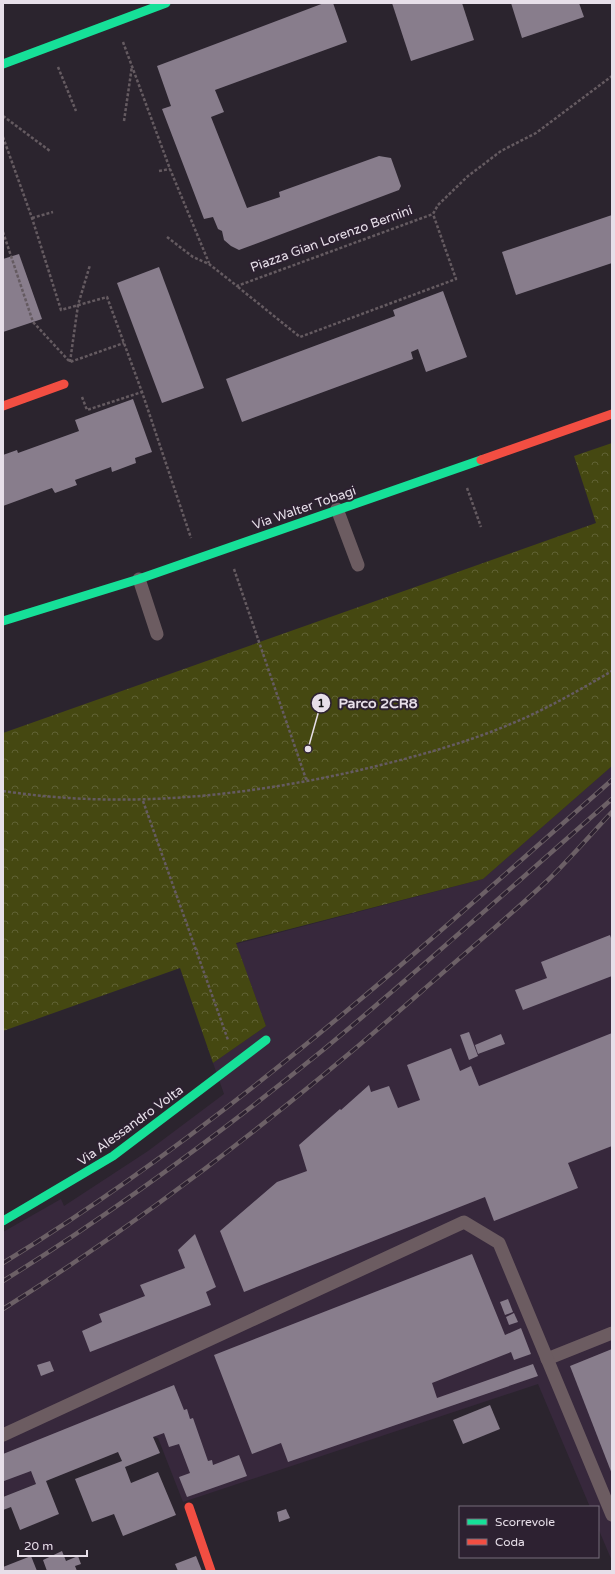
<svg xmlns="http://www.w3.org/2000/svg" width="615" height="1574" viewBox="0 0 615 1574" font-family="'Varela Round',sans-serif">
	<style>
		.built { fill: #37283c }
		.park { fill: url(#park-crowns) }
		.building { fill: #887d8c }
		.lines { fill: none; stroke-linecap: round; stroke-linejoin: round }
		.path { stroke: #655b61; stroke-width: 2.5; stroke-dasharray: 3 2; stroke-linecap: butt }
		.lane { stroke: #6c5c61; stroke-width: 13 }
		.fast { stroke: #16e098; stroke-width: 9 }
		.jam { stroke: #f24e42; stroke-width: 9 }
		.rail-casing { stroke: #6c6066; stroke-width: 4.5 }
		.rail { stroke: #2d2131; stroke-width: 3; stroke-dasharray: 9; stroke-linecap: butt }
		.labels { text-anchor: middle; stroke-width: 4; stroke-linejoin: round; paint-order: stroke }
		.street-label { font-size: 13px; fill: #e7dfe9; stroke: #2d2131 }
		.leader { fill: none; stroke: #e7dfe9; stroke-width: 1.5 }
		.callout-dot { fill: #e7dfe9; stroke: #2d2131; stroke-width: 1.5 }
		.mark-label { font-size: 12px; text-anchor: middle; font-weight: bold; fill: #111 }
		.callout-label { font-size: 14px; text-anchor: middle; font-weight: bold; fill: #e7dfe9; stroke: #2d2131; stroke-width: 4; stroke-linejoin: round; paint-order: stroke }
	</style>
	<defs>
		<pattern id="park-crowns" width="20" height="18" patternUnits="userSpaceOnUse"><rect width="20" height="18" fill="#454811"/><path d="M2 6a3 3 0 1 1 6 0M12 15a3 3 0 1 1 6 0" fill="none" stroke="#606234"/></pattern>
	</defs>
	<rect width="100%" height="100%" fill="#2b242e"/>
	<!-- built -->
	<path class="built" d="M612 766V1561L598 1528V1507H590L538 1384 183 1502 158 1438 153 1437 3 1497V1232L61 1199 64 1206 148 1151 224 1094 213 1063 266 1026 236 944 483 879Z"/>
	<!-- park -->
	<path class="park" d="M612 443V766L483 879 236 943 266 1026 213 1063 180 968 3 1031V733L596 523 574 456Z"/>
	<!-- building -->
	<g class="building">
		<path d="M324 3H333L347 42 215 90 224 112 211 117 247 208 280 197 279 192 379 156 391 158 401 186 399 190 239 250 231 246 224 240 222 231 218 229 213 217 204 219 162 109 171 106 157 66Z"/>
		<path d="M392 3H462L474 40 411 61Z"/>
		<path d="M511 3H579L584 17 522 38Z"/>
		<path d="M612 215V263L516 295 502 252Z"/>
		<path d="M19 254 42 319 3 332V259Z"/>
		<path d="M159 267 204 388 162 403 117 283Z"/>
		<path d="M443 291 467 357 426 372 418 349 411 352 413 359 242 422 226 379 395 316 393 310Z"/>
		<path d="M133 399 152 452 135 458 136 463 112 472 111 467 75 480 77 485 55 493 52 488 3 506V455L17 450 18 453 79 431 75 420Z"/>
		<path d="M610 935 612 941V976L523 1010 515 990 547 978 541 962Z"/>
		<path d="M469 1032 478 1056 469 1060 460 1035Z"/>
		<path d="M612 1033V1146L568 1163 578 1188 494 1221 485 1197 244 1292 220 1231 277 1182 307 1171 299 1145 340 1109 341 1110 369 1085 371 1092 389 1086 398 1108 420 1100 407 1065 451 1048 460 1071 471 1066 479 1086Z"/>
		<path d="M501 1034 505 1044 478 1054 475 1045Z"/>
		<path d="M195 1234 216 1287 206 1292 211 1305 90 1352 82 1331 102 1322 99 1314 145 1296 140 1285 185 1268 178 1250Z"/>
		<path d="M472 1254 505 1335 521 1328 531 1354 514 1360 511 1352 432 1383 437 1398 533 1364 538 1376 288 1462 281 1443 252 1454 214 1355Z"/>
		<path d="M508 1299 513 1312 505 1315 500 1302Z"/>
		<path d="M514 1313 518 1322 509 1325 506 1317Z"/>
		<path d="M612 1349V1474L570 1366Z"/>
		<path d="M50 1361 54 1371 41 1376 37 1365Z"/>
		<path d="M174 1385 184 1410 187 1409 190 1419 193 1418 208 1461 212 1460 213 1465 239 1455 247 1476 187 1497 179 1477 190 1473 179 1444 169 1447 164 1433 153 1437 160 1453 125 1467 131 1483 158 1472 176 1515 123 1536 114 1514 92 1522 75 1479 122 1461 118 1452 46 1481 59 1514 20 1530 11 1507 3 1510V1497L36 1484 31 1471 4 1481 3 1454Z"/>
		<path d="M490 1405 500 1429 463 1444 453 1420Z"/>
		<path d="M286 1509 290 1518 279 1522 277 1512Z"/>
		<path d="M62 1551 66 1561 78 1556 81 1564 75 1566 77 1571H47L43 1560Z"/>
		<path d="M31 1556 37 1571H3V1567Z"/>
		<path d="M196 1556 202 1571H178L175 1564Z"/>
	</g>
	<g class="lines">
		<!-- path -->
		<g class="path">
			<path d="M123 42 170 169 209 263"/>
			<path d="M58 67 76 111"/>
			<path d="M3 116 50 151"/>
			<path d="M124 121 132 66"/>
			<path d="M3 137 32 218 61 310 107 297 142 392 191 538"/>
			<path d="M159 171 170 169"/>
			<path d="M32 218 53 212"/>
			<path d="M3 232 33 322 70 362 124 343"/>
			<path d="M167 237 193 257 209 264 237 286 433 214 438 205 468 176 501 151 536 133 612 76"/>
			<path d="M238 287 300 337 456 279 433 214"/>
			<path d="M70 362 78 305 90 265"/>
			<path d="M82 397 87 410 142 392"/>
			<path d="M467 488 481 527"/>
			<path d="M234 569 307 782"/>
			<path d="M3 791C123 809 238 797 356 771 411 758 468 743 520 720 550 707 583 688 612 671"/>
			<path d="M143 801 228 1040"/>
		</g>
		<!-- lane -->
		<g class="lane">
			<path d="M337 509 358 565"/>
			<path d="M139 579 157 634"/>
			<path d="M547 1359 612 1333"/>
			<path d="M3 1435 464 1222 499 1243 612 1515"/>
		</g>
		<!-- fast -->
		<g class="fast">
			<path d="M3 64 166 3"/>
			<path d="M3 621 139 579 481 460"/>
			<path d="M3 1221 113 1156 266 1040"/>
		</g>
		<!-- jam -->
		<g class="jam">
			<path d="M3 406 64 384"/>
			<path d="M481 460 612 414"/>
			<path d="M189 1507 211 1571"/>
		</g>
		<defs>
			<g id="rail">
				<path d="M3 1263C225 1127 418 951 612 780"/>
				<path d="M3 1281C114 1212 221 1133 323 1050 421 969 516 883 612 799"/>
				<path d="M3 1309C152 1215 290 1107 422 991 464 954 506 919 547 881 570 859 590 835 612 812"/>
			</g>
		</defs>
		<!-- rail casing -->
		<use href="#rail" class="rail-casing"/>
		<!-- rail -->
		<use href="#rail" class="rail"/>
	</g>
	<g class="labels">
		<!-- street labels -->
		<g class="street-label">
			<text transform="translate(331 238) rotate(-20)" y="5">Piazza Gian Lorenzo Bernini</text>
			<text transform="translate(304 507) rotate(-19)" y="5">Via Walter Tobagi</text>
			<text transform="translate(130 1125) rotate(-36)" y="5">Via Alessandro Volta</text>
		</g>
	</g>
	<!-- callouts -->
	<path class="leader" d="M308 749L321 703"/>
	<g class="callout-dot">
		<circle cx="308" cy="749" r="4"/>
		<circle cx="321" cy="703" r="10"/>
	</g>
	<g class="mark-label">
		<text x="321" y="707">1</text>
	</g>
	<g class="callout-label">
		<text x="378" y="708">Parco 2CR8</text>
	</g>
	<!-- border -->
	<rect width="615" height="1574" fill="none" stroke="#e7dfe9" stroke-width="8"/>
	<!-- legend -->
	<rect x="459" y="1506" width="140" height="52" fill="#2d2131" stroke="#776d7b"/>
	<rect x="467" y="1519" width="20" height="6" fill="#16e098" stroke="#776d7b"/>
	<text x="495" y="1526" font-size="12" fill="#e7dfe9">Scorrevole</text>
	<rect x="467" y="1539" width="20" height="6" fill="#f24e42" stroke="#776d7b"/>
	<text x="495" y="1546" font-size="12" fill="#e7dfe9">Coda</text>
	<!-- scale -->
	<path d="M18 1550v6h69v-6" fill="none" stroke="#e7dfe9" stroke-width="2"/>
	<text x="24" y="1550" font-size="12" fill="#e7dfe9" stroke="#2d2131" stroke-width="3" paint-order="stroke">20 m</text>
</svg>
